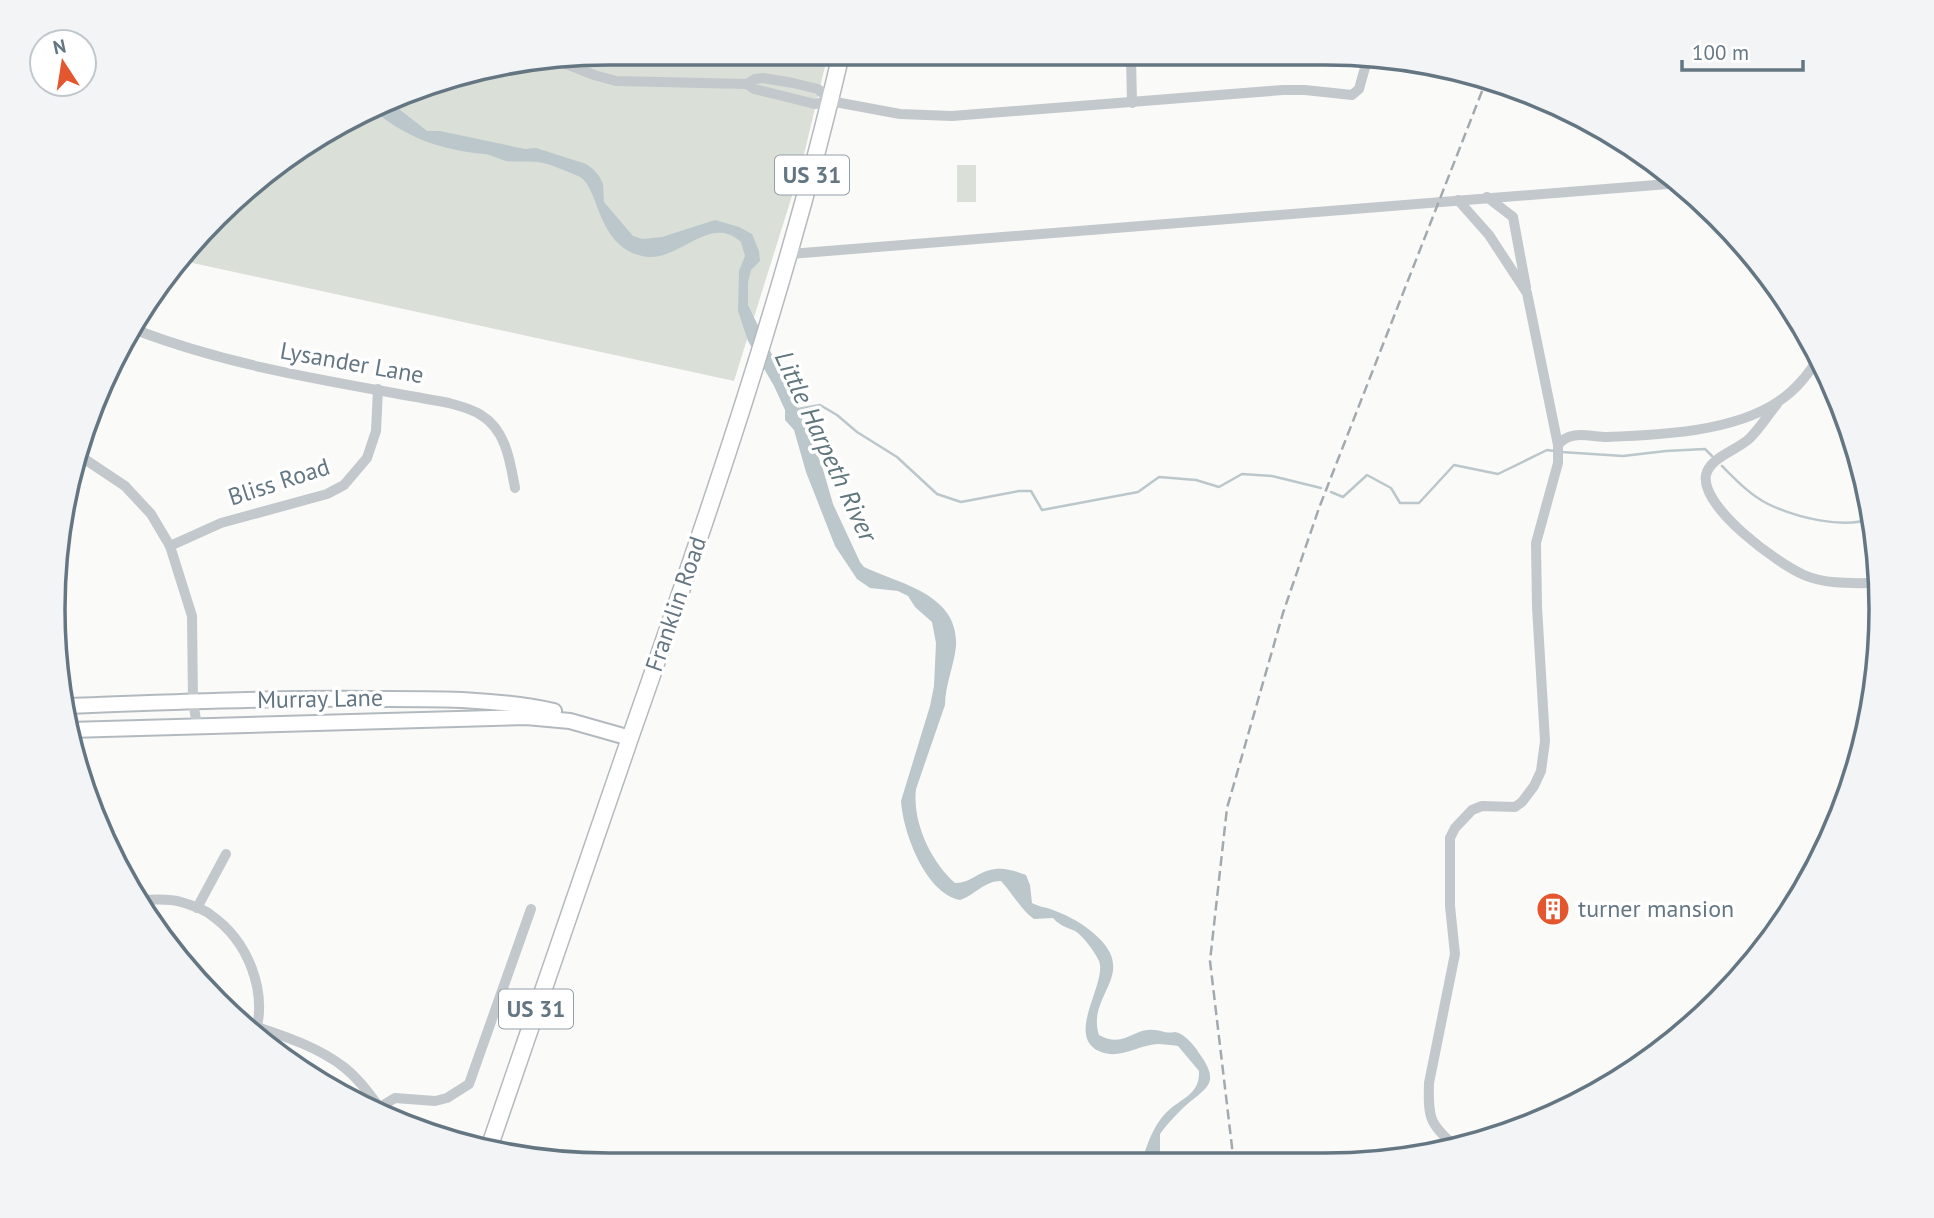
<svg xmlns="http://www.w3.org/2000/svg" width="1934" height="1218" viewBox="0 0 1934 1218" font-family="'PT Sans',sans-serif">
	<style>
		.green { fill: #dadfd7 }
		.water { fill: #bbc7cb }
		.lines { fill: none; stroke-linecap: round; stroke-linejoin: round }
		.stream { stroke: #bbc7cb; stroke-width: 2.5 }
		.secondary-casing { stroke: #b3babf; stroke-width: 18 }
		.primary-casing { stroke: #b5babe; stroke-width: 19 }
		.minor { stroke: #c3c8cc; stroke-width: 10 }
		.secondary { stroke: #fff; stroke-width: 14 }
		.primary { stroke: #fff; stroke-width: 16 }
		.rail { stroke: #a2aab0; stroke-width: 2.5; stroke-dasharray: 10 5; stroke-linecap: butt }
		.labels { text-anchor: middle; stroke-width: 7; stroke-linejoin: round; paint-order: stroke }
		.shield { fill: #fff; stroke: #939fa8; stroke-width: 2 }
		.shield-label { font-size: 23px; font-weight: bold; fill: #657683 }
		.street-label { font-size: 24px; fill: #657683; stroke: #fff }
		.poi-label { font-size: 24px; fill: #657683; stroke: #fff; text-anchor: start }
		.water-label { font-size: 26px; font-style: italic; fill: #60757c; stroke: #fff }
		.rim { fill: none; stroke: #657683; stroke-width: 3.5 }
	</style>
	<rect width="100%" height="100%" fill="#fafaf8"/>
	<!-- green -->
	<g class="green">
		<path d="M609 53 828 54 801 167 734 381 179 260 299 147 431 82Z"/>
		<rect x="957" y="165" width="19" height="37"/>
	</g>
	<!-- water -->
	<path class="water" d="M390 102 427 131H440L525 149 536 148 586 164 593 169 599 176 603 184 604 202 633 236 643 239 662 237 715 220 739 227 752 234 759 251 760 261 751 270 748 282V305L795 402 822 466 833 504 860 562 864 567C900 584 959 594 956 646 954 666 945 685 945 705L916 789C912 822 931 862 955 883 964 883 969 880 976 876 994 865 1008 868 1026 875L1030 885 1032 903C1039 907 1046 907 1053 910 1064 914 1078 921 1087 928 1146 972 1085 993 1099 1035 1124 1049 1133 1028 1153 1030 1162 1030 1165 1034 1175 1032 1185 1034 1193 1044 1199 1053 1223 1086 1204 1088 1182 1109 1174 1117 1166 1125 1160 1134V1153L1171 1163H1151L1145 1151C1150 1138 1154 1127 1163 1116 1178 1098 1200 1097 1199 1071L1178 1046C1171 1045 1164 1044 1157 1044 1140 1045 1121 1058 1104 1053 1061 1040 1108 984 1099 961 1095 952 1083 936 1075 931 1066 927 1060 926 1053 918L1034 919C1021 910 1013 894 1001 881 984 881 975 895 960 900 925 893 903 832 901 801L930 706 934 686 936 643 932 622 915 607 908 596 898 591 870 588 857 579 835 546 806 472 794 430 785 420V410L774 386 748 341 738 311 739 271 745 256 741 242C709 212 677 265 642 256 595 245 600 185 578 176 566 171 551 164 538 162 527 161 516 162 506 161 499 159 492 155 485 154 442 150 408 139 373 110Z"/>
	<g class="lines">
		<!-- stream -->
		<g class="stream">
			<path d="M798 409 820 405 837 415 857 432 897 457 937 494 961 502 1019 491H1031L1042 510 1138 492 1159 477 1196 480 1219 487 1242 474 1272 476 1321 488"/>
			<path d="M1561 452 1623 456 1666 451 1705 449 1712 456"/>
			<path d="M1722 466C1736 480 1750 495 1768 504 1795 517 1844 530 1872 518"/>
			<path d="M1331 492 1343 497 1367 475 1391 488 1400 503H1419L1454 465 1498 474 1547 450 1554 451"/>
		</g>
		<defs>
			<g id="secondary">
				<path d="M67 706C169 702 271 698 372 699 433 699 494 698 554 711"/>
				<path d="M69 730 526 717 570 721 630 738"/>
			</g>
			<path id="primary" d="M489 1148C537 1012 582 874 630 738 709 513 787 287 841 54"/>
		</defs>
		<!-- secondary casing -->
		<use href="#secondary" class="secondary-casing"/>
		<!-- primary casing -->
		<use href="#primary" class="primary-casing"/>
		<!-- minor -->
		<g class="minor">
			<path d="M1131 56 1132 103"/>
			<path d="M559 61 594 75 616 81 747 84"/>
			<path d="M830 101 818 89 793 83 763 78 755 79 747 84 754 89 815 104 830 101 900 114 952 116 1283 90H1305L1352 95 1359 89 1368 57"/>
			<path d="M1487 197 1513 217 1526 287"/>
			<path d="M1458 200 1489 235 1527 293 1558 445"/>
			<path d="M790 254 1681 183"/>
			<path d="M136 330C238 369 342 383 449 403 459 406 472 409 481 415 506 430 510 461 515 488"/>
			<path d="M1777 404C1768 415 1760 428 1750 438 1738 450 1710 457 1706 475 1700 507 1778 564 1804 575 1827 585 1854 583 1878 583"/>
			<path d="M77 454 125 486 151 514 170 546 192 616 193 702 197 725"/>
			<path d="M170 546 221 523 327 494 344 485 367 458 376 431 378 389"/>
			<path d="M138 900C152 900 169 898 181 902 191 905 204 909 211 915 248 941 268 991 255 1035"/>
			<path d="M197 908 226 854"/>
			<path d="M257 1027C287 1037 320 1048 345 1068 362 1082 375 1101 387 1118"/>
			<path d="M380 1107 395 1098 435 1101 447 1098 469 1084 531 909"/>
			<path d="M1455 1146C1429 1124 1428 1117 1429 1083L1455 954 1450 906V838L1455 828 1472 810 1482 806 1515 807 1522 802 1534 786 1541 771 1545 741 1537 607 1536 543 1558 463V445C1570 429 1590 437 1607 437 1660 435 1734 432 1779 401 1796 390 1808 374 1819 358"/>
		</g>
		<!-- secondary -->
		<use href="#secondary" class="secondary"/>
		<!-- primary -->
		<use href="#primary" class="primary"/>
		<!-- rail -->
		<path class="rail" d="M1234 1164 1210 961 1227 808 1283 613 1319 508 1486 81"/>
	</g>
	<!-- icons -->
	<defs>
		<symbol id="building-disc" viewBox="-11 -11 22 22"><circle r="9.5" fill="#e4572e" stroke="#fff"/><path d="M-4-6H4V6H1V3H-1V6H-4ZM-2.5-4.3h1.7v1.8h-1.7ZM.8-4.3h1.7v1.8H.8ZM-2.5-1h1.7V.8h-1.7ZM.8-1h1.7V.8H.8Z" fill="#fff"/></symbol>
	</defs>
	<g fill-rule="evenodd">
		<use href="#building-disc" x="1534" y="890" width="38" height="38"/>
	</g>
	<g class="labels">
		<!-- shield labels -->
		<g class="shield">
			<rect x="775" y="155.5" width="74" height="39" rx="5"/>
			<rect x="499" y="989.5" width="74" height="39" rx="5"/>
		</g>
		<g class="shield-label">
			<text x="812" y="183">US 31</text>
			<text x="536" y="1017">US 31</text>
		</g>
		<!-- street labels -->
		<g class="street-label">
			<text transform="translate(352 363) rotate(10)" y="8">Lysander Lane</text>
			<text transform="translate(279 482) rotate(-18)" y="8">Bliss Road</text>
			<text transform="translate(676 604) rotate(-71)" y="8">Franklin Road</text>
			<text transform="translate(320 699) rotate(-1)" y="8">Murray Lane</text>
		</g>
		<!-- poi labels -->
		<g class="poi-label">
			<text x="1578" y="917">turner mansion</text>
		</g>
		<!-- water labels -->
		<g class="water-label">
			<text transform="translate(826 446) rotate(65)" y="9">Little Harpeth River</text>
		</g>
	</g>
	<!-- crop -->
	<path d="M0 0H1934V1218H0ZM609 65H1325A544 544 0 0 1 1869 609V609A544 544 0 0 1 1325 1153H609A544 544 0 0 1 65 609V609A544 544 0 0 1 609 65Z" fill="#f3f4f5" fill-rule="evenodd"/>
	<path class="rim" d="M609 65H1325A544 544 0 0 1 1869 609V609A544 544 0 0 1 1325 1153H609A544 544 0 0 1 65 609V609A544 544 0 0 1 609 65Z"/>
	<!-- north arrow -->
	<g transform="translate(63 63) rotate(348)"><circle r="33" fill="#ffffff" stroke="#c1c8cd" stroke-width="2"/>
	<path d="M0-5L12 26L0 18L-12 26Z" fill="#e4572e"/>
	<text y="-10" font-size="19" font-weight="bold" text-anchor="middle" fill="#657683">N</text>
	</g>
	<!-- scale -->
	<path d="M1682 60v10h121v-10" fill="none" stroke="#657683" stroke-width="3.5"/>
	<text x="1692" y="60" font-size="21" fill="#657683" stroke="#ffffff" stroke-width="5" paint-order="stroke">100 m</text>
</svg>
